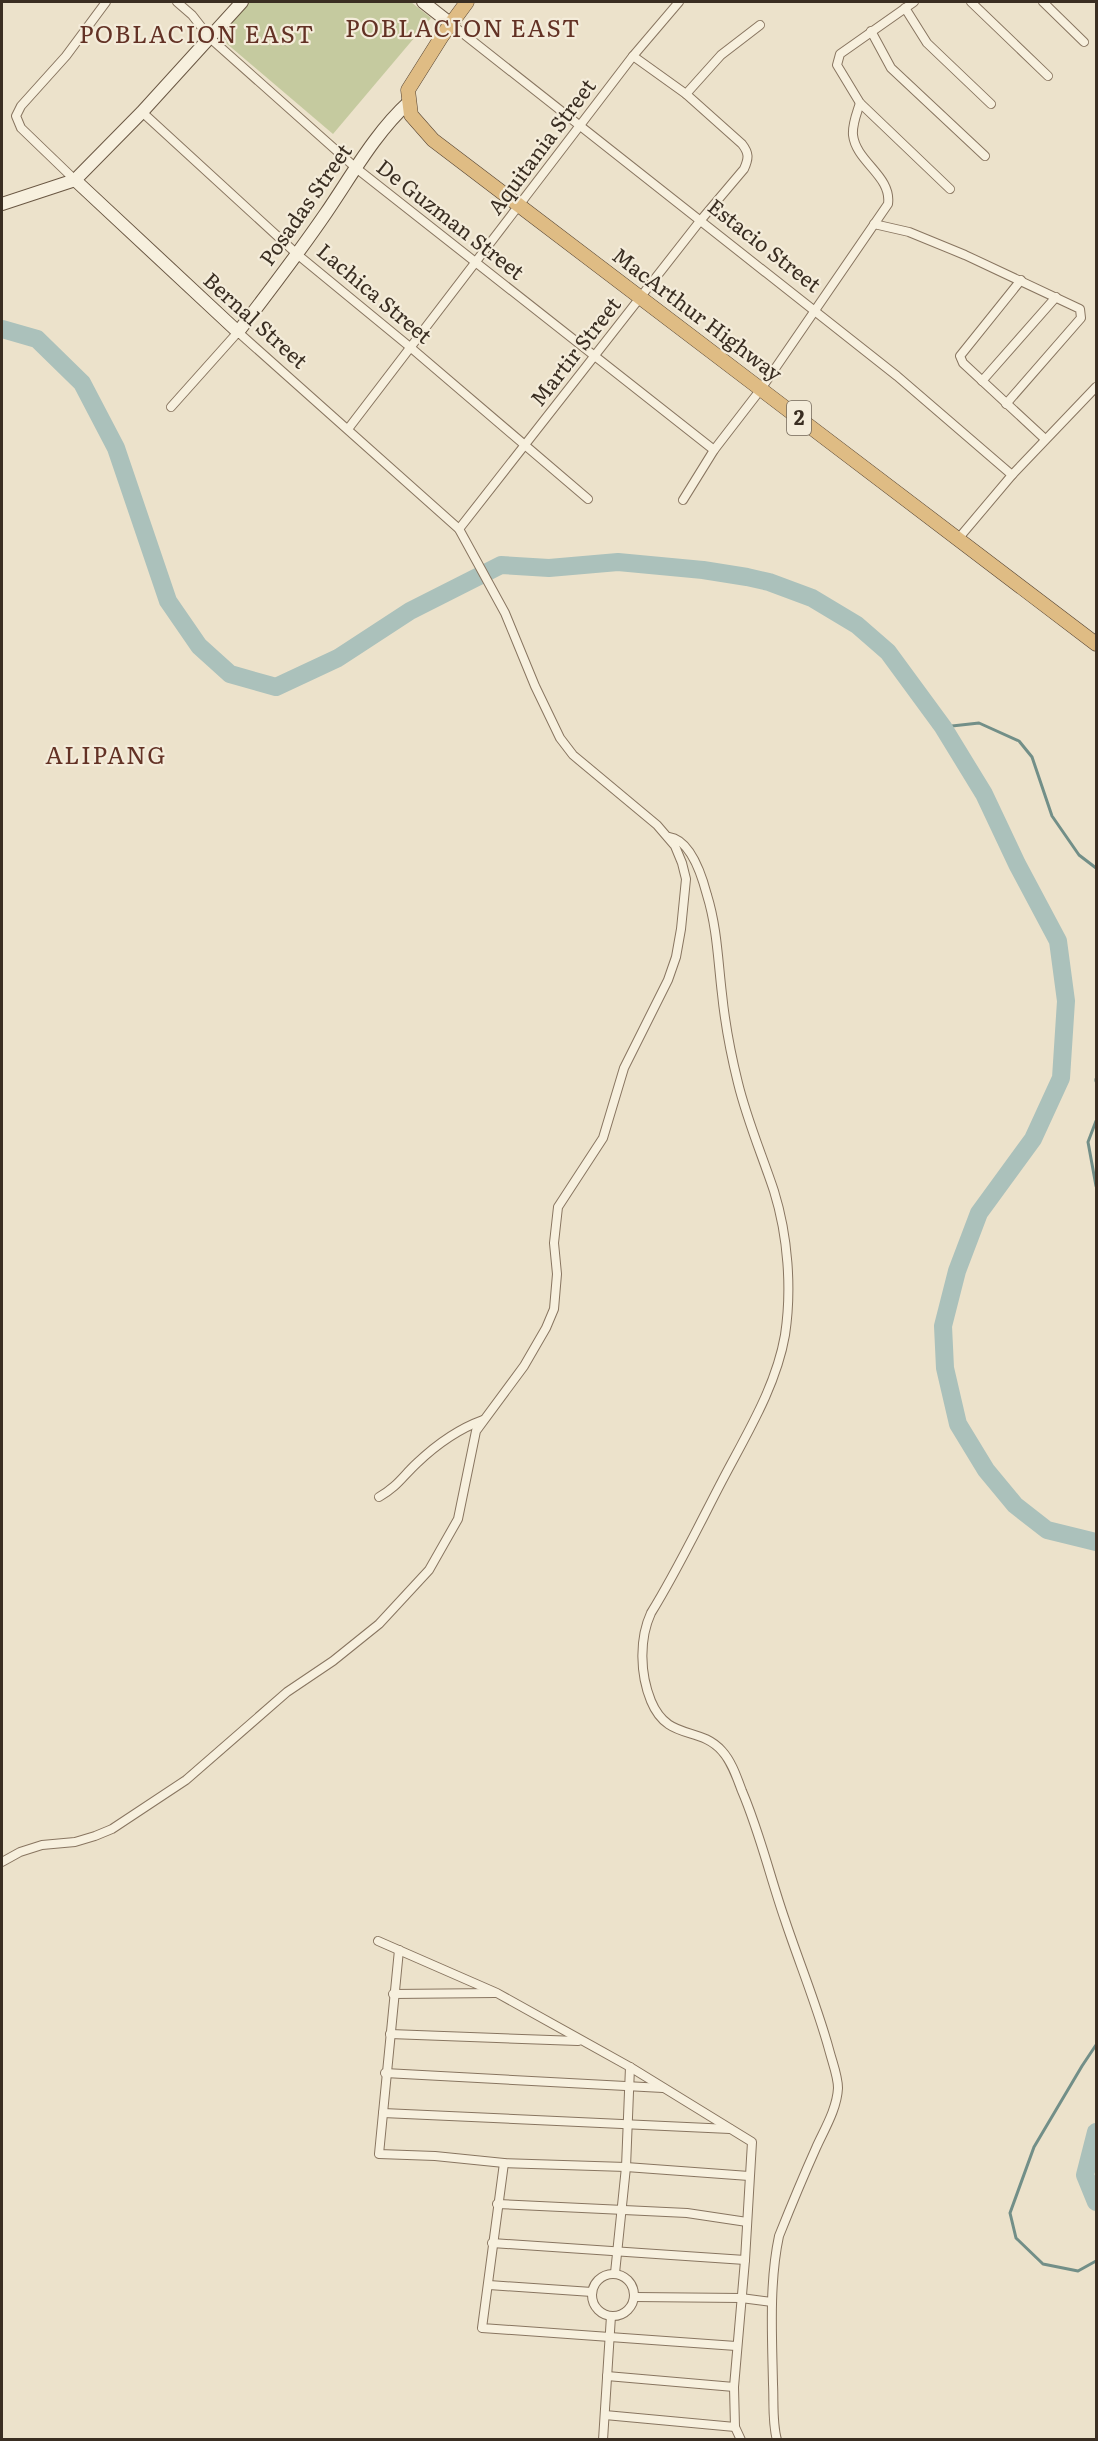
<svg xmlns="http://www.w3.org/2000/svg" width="1098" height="2441" viewBox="0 0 1098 2441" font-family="Literata,serif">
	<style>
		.green { fill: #c5ca9f }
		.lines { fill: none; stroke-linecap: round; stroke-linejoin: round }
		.stream { stroke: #728f88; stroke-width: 3 }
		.river { stroke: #abc1bb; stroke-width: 18 }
		.minor-casing { stroke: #887560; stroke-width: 10 }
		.secondary-casing { stroke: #6a5743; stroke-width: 14 }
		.trunk-casing { stroke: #564433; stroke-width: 15 }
		.minor { stroke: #f7f0de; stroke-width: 8 }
		.secondary { stroke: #f7f0de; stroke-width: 12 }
		.trunk { stroke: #dfbc84; stroke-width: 14 }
		.labels { text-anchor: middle; stroke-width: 4.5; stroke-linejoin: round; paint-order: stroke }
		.shield { fill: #f4ecda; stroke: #726759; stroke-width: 1.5 }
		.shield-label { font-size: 20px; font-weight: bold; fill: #3a2e22 }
		.street-label { font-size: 21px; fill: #3a2e22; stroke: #f4ecda }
		.quarter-label { font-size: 24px; letter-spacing: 1.5px; fill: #633225; stroke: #f4ecda }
	</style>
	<rect width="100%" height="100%" fill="#ece2cb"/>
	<!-- green -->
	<path class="green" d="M249 2H411L431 18 333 134 219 37Z"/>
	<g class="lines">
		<!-- stream -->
		<g class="stream">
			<path d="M943 727 979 723 1019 741 1032 757 1052 816 1079 855 1096 868"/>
			<path d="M1096 1079V1081"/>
			<path d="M1096 1121 1088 1142 1096 1186"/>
			<path d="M1096 2045 1082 2066 1034 2147 1010 2213 1016 2238 1043 2264 1078 2271 1096 2261"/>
		</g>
		<!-- river -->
		<g class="river">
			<path d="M2 329 37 339 82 383 116 448 168 601 199 646 230 674 276 687 338 658 410 611 501 565 549 568 618 562 703 570 747 577 769 582 812 598 857 625 888 652 943 727 984 794 1017 864 1058 941 1066 1001 1061 1078 1033 1139 979 1213 957 1271 943 1326 945 1368 958 1424 986 1470 1015 1505 1047 1530 1096 1542"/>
			<path d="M1096 2132 1085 2175 1096 2202"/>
		</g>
		<defs>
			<g id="minor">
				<path d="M177 2 192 15 210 38 356 168 714 450"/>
				<path d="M914 2 840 54 837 65 860 103 950 189"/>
				<path d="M971 2 1048 76"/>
				<path d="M1043 2 1084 42"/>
				<path d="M905 8 927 43 991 104"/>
				<path d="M451 24 897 376 1012 475"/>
				<path d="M871 31 891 68 985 156"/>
				<path d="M686 94 721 55 760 25"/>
				<path d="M142 112 298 255 410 347 588 499"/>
				<path d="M75 180 21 128 16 116 21 106 66 56 106 2"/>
				<path d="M874 224 909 232 965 255 1080 309 1081 318 1006 404"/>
				<path d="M1021 280 960 356 963 363 1045 439"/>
				<path d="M982 381 1056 297"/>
				<path d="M348 429 633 56 679 2"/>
				<path d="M683 500 714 450 761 389 888 204C892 176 856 162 853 135 852 124 857 113 860 103"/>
				<path d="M459 529 700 221 744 169C749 158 749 153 742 144L686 94 633 56"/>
				<path d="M958 539 1012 475 1096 387"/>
				<path d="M669 837C691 840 702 876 707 895 717 927 718 961 722 994 725 1023 731 1055 738 1083 747 1120 762 1155 774 1191 788 1236 792 1289 785 1335 776 1387 746 1435 722 1481 699 1525 677 1571 651 1613 639 1639 640 1674 651 1701 668 1742 699 1725 722 1751 732 1762 737 1778 742 1791 760 1833 770 1877 785 1920 800 1965 818 2008 830 2053 833 2064 838 2077 838 2088 837 2109 824 2130 816 2148 803 2177 791 2206 779 2236 769 2283 772 2335 773 2384 774 2402 772 2422 777 2440"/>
				<path d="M379 1497C398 1486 402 1477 417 1463 436 1445 458 1429 483 1420"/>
				<path d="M2 1862 20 1852 42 1845 75 1842 95 1836 112 1829 186 1780 287 1692 333 1661 379 1624 429 1570 458 1519 476 1431 524 1366 546 1328 554 1309 557 1274 554 1243 558 1207 603 1138 624 1068 668 980 676 957 681 929 686 879 682 863 675 846 657 825 573 755 560 738 535 686 505 613 459 529 238 332 171 407"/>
				<path d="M378 1941 497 1993 630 2067 752 2142 745 2260 734 2387 735 2427 741 2440"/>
				<path d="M399 1950 379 2154 435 2156 504 2163 626 2167 749 2176"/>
				<path d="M393 1994 495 1993"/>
				<path d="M390 2034 578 2041"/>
				<path d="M385 2073 663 2088"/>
				<path d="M383 2113 730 2129"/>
				<path d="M504 2163 482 2328 736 2346"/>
				<path d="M497 2204 687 2213 747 2222"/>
				<path d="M492 2243 745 2260"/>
				<path d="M615 2273 626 2167 630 2067"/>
				<circle cx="613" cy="2295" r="21"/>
				<path d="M489 2285 592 2292"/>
				<path d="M635 2297 741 2298 772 2302"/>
				<path d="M607 2376 734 2387"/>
				<path d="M605 2415 735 2427"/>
				<path d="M603 2440 611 2316"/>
			</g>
			<g id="secondary">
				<path d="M423 2 451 24"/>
				<path d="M75 180 238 332C268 293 298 254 326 213 352 175 375 133 409 102"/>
				<path d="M2 204 75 180 142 112 242 2"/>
			</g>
			<path id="trunk" d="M467 2 442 36 408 90 411 115 433 140 1096 644"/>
		</defs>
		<!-- minor casing -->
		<use href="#minor" class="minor-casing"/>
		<!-- secondary casing -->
		<use href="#secondary" class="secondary-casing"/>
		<!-- trunk casing -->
		<use href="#trunk" class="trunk-casing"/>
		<!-- minor -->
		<use href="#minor" class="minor"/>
		<!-- secondary -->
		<use href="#secondary" class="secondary"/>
		<!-- trunk -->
		<use href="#trunk" class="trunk"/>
	</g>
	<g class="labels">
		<!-- shield labels -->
		<rect class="shield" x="787" y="401" width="24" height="34" rx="4.5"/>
		<g class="shield-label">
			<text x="799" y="425">2</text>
		</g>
		<!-- street labels -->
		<g class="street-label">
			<text transform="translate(542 147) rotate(-53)" y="7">Aquitania Street</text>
			<text transform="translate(306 205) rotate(-55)" y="7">Posadas Street</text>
			<text transform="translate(450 220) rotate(38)" y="7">De Guzman Street</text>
			<text transform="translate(764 246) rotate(38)" y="7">Estacio Street</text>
			<text transform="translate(374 294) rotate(40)" y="7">Lachica Street</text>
			<text transform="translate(697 315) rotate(37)" y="7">MacArthur Highway</text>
			<text transform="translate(255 321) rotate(42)" y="7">Bernal Street</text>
			<text transform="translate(576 352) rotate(-52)" y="7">Martir Street</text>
		</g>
		<!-- quarter labels -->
		<g class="quarter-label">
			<text x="463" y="37">POBLACION EAST</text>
			<text x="197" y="43">POBLACION EAST</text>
			<text x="106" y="764">ALIPANG</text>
		</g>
	</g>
	<!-- border -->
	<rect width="1098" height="2441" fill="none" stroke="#3a2e22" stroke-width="6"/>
</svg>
